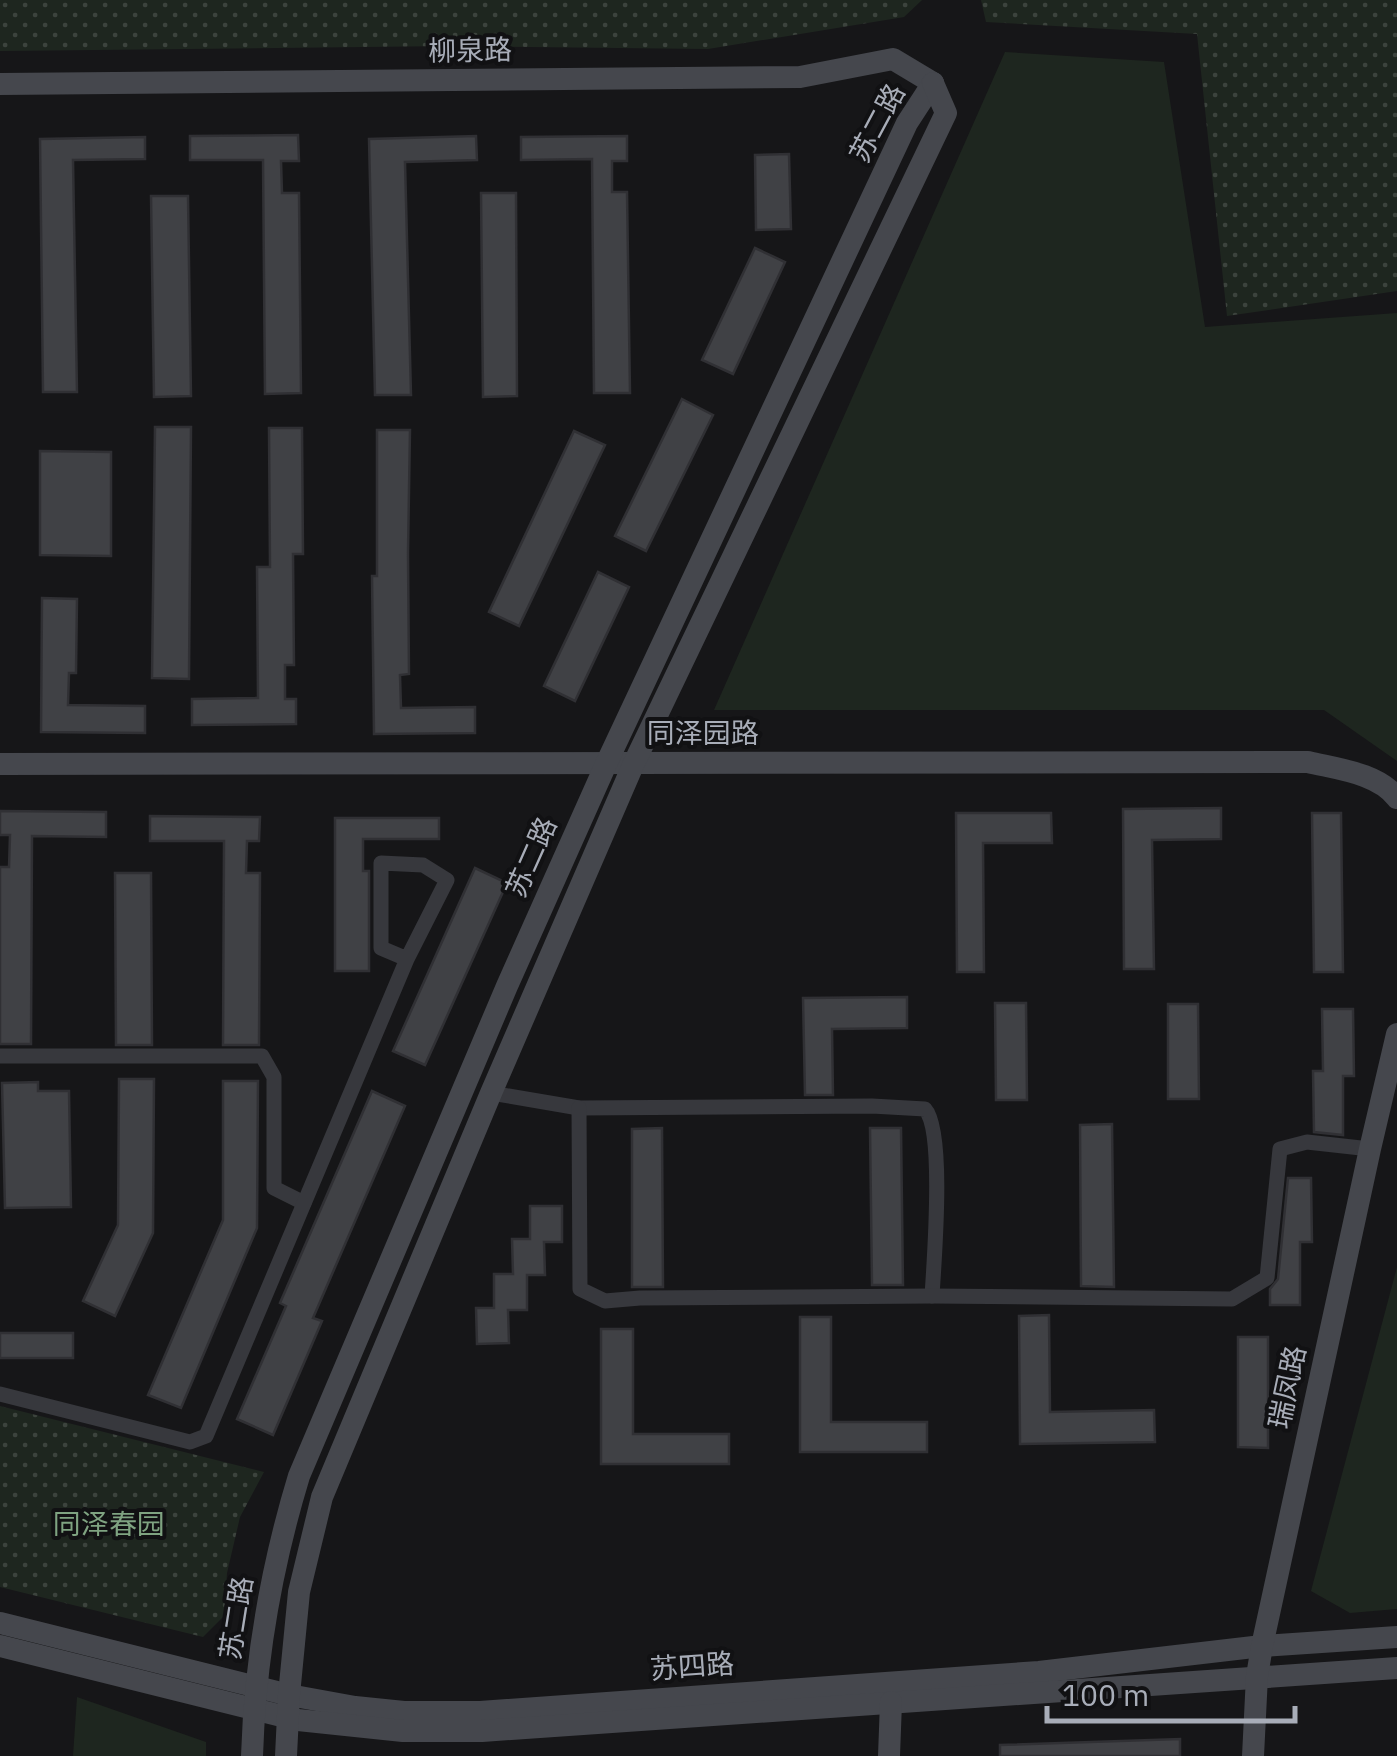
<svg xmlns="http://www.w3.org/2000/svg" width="1397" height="1756" viewBox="0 0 1397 1756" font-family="'IBM Plex Sans','Noto Sans SC',sans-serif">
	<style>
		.grass { fill: #1e261f }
		.park { fill: url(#park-dots) }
		.building { fill: #404145; stroke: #303034; stroke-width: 2.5 }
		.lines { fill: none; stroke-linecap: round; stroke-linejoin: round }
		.street { stroke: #37383d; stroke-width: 15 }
		.secondary { stroke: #45474d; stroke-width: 22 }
		.labels { text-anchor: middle; stroke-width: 8; stroke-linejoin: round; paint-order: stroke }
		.street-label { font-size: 28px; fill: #a8adb8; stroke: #111113 }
		.park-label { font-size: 28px; fill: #7fa381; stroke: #111113 }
	</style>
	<defs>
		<pattern id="park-dots" width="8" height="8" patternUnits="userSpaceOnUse" patternTransform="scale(2.5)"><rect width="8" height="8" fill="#1e261f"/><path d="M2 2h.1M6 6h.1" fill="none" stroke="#3c433d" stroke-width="1.8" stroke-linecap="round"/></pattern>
	</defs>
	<rect width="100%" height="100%" fill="#161618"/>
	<!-- grass -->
	<g class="grass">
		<path d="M1005 52 1164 62 1205 327 1397 313V761L1324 710H714Z"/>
		<path d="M1397 1267V1609L1350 1613 1311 1591Z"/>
		<path d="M77 1697 206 1742V1756H73Z"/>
	</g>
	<!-- park -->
	<g class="park">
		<path d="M0 0H922L904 17 708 49 450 46 0 51Z"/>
		<path d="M981 0H1397V291L1227 316 1197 34 986 22Z"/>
		<path d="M0 1406 264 1472 240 1517 227 1573 224 1616 203 1637 0 1587Z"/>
	</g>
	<!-- building -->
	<g class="building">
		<path d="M298 135 299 161H281L282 193H299L301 393 265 394 263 160H190V136Z"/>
		<path d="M476 136 477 160 405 162 411 395H375L369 139Z"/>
		<path d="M627 136V161H612V192H627L630 393H594L592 159 521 160V137Z"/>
		<path d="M145 137V159L73 160 77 392H43L40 139Z"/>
		<path d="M789 154 791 229 756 230 755 155Z"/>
		<path d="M481 193H516L517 396 483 397Z"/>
		<path d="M151 196H188L191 396 154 397Z"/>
		<path d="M755 248 785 262 733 374 702 360Z"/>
		<path d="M682 399 713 415 646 551 615 536Z"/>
		<path d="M155 427H191L189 679 152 678Z"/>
		<path d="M269 428H302L303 554H293L294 665H285V699H296V724L192 725V699L258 698 257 567H270Z"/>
		<path d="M377 430H410L408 553 409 674 400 675 401 708 475 707V733L374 734 372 576H377Z"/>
		<path d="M574 431 605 445 519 626 489 612Z"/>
		<path d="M40 451 111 452V556L40 555Z"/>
		<path d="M598 572 629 587 575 701 544 686Z"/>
		<path d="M42 598 77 599 76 673H69L68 705 145 706V733L41 732Z"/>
		<path d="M1221 808V839L1152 840 1154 969H1124L1123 809Z"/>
		<path d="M0 811 106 812V837L32 836 31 1044H0V867H9L10 835H0Z"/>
		<path d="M956 813H1051L1052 843H983L984 972H957Z"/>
		<path d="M1312 813H1341L1343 972H1314Z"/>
		<path d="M150 816 260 817 259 841H247L246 873H260L259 1045H223L224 841H150Z"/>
		<path d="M335 818H439V839H363V871H369V971H335Z"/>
		<path d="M475 868 507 883 425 1065 393 1051Z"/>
		<path d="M115 873H151L152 1045H116Z"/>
		<path d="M907 997V1028L832 1029 833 1095H805L803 998Z"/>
		<path d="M995 1003H1026L1027 1100H996Z"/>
		<path d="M1168 1004H1198L1199 1099H1168Z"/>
		<path d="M1322 1009H1353L1354 1076H1343V1135L1314 1132 1313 1071H1323Z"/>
		<path d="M119 1079H154L153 1233 115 1316 83 1301 118 1225Z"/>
		<path d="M223 1081H258L257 1228 181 1408 148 1395 223 1220Z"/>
		<path d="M38 1082V1091H69L71 1207 5 1208 2 1083Z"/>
		<path d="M372 1091 405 1106 313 1318 322 1321 273 1435 237 1419 286 1306 280 1303Z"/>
		<path d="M1112 1124 1114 1287 1081 1286 1080 1125Z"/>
		<path d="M662 1128 663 1287H632V1129Z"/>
		<path d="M870 1128H901L903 1285H872Z"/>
		<path d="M1288 1178H1311L1312 1242H1300V1305H1270V1289L1278 1279Z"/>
		<path d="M530 1206H562V1242H544L545 1275H527V1310H508L509 1343 477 1344 476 1308H494V1274H513L512 1239H530Z"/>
		<path d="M1049 1315 1050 1412 1154 1410 1155 1442 1020 1444 1019 1316Z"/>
		<path d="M800 1317H831V1422H927V1452H800Z"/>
		<path d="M601 1329H633V1434H729V1464H601Z"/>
		<rect x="0" y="1333" width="73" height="25"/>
		<path d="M1238 1337H1268V1448L1238 1447Z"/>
		<path d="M1180 1739V1756H1000V1745Z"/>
	</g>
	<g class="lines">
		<!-- street -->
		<g class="street">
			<path d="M0 1056H262L274 1077V1188L304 1203"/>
			<path d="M491 1093 579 1108 872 1106 925 1109C945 1131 934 1261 932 1296"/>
			<path d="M579 1108 580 1289 605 1301 640 1298 932 1296 1232 1299 1267 1278 1280 1149 1307 1142 1370 1149"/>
			<path d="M0 1394 190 1442 206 1436 407 959 447 880 423 865 381 863V948L407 959"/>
		</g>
		<!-- secondary -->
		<g class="secondary">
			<path d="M0 84 800 77 893 59 933 83"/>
			<path d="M0 764 1308 762C1337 769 1378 773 1397 798"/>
			<path d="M0 1623 289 1695 355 1707 404 1712H480L1039 1672 1262 1646 1397 1637"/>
			<path d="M0 1646 298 1720 403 1731H482L1397 1668"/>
			<path d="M252 1756C255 1660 271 1568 299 1476L507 986 607 762 907 123 933 83"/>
			<path d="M286 1756 289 1695 299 1592 322 1497 491 1093 634 763 946 113 933 83"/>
			<path d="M889 1756 891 1702"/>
			<path d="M1253 1756 1257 1676 1262 1646 1370 1149 1397 1034"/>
		</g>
	</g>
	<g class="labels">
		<!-- street labels -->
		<g class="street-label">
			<text transform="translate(470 50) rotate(-1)" y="10">柳泉路</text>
			<text transform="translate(877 123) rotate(-62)" y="10">苏二路</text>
			<text x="703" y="743">同泽园路</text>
			<text transform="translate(531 857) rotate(-66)" y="10">苏二路</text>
			<text transform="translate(1287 1387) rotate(-78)" y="10">瑞凤路</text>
			<text transform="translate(236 1618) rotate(-81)" y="10">苏二路</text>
			<text transform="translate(692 1666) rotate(-4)" y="10">苏四路</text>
		</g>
		<!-- park labels -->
		<g class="park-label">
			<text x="109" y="1534">同泽春园</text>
		</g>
	</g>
	<!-- scale -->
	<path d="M1047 1706v15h248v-15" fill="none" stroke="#a8adb8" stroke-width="5"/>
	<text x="1062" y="1706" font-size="30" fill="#a8adb8" stroke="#111113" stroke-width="8" paint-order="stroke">100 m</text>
</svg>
